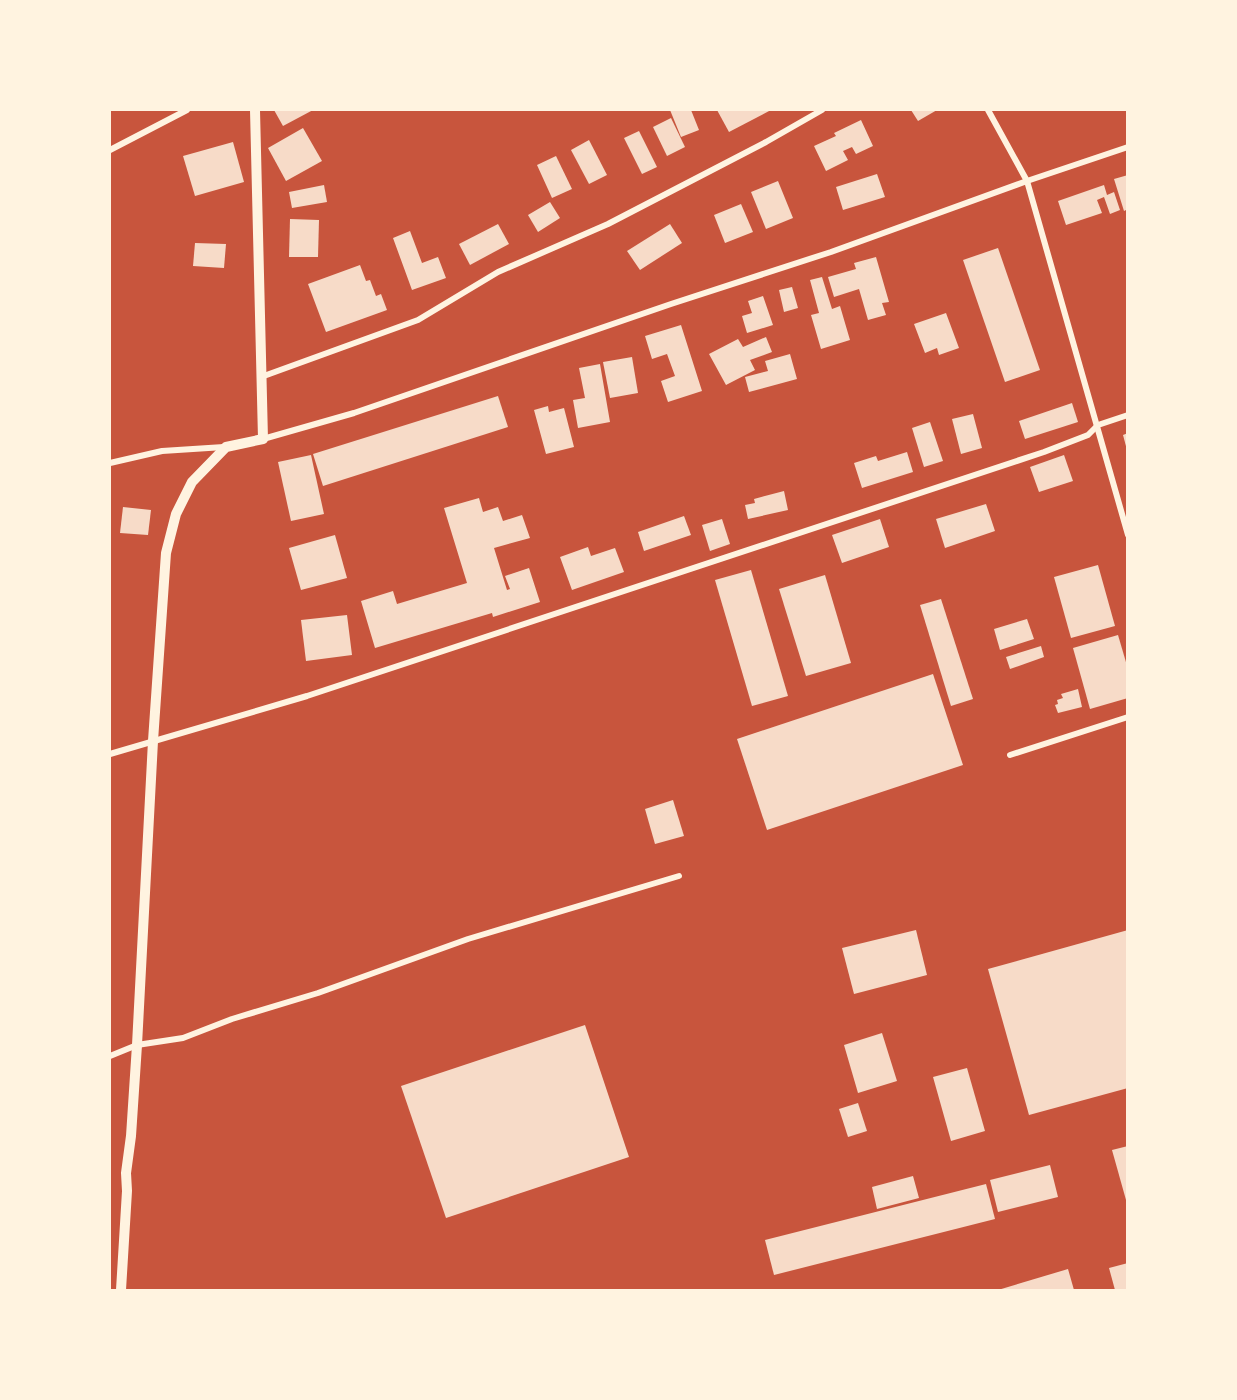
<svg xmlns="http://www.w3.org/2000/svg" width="1237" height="1400" viewBox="0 0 1237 1400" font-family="Mulish,sans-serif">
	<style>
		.building { fill: #f7dbc8 }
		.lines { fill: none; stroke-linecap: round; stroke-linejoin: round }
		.minor { stroke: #fff3e0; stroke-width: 6 }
		.tertiary { stroke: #fff3e0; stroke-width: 10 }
	</style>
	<rect width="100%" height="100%" fill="#c8553d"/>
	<!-- building -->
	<g class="building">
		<path d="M274 110H313L283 126Z"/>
		<path d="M670 110H691L699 130 681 137Z"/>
		<path d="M717 110H771L729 132Z"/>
		<path d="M911 110H937L918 121Z"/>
		<path d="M671 118 685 147 667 156 653 127Z"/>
		<path d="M861 120 873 146 856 154 852 147 843 151 848 160 826 171 814 146 836 136 834 133Z"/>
		<path d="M303 128 322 161 286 181 268 148Z"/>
		<path d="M639 131 657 167 642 174 624 138Z"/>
		<path d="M589 140 607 175 589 184 571 150Z"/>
		<path d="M233 142 244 182 195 196 183 156Z"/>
		<path d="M556 156 572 189 552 198 537 165Z"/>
		<path d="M877 174 885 197 843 210 836 187Z"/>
		<path d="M1128 175V209L1124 211 1114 179Z"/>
		<path d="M778 181 793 218 766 229 751 192Z"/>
		<path d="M324 185 327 202 292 208 289 192Z"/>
		<path d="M1104 185 1107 195 1114 192 1120 210 1110 214 1104 197 1097 200 1102 213 1066 225 1058 201Z"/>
		<path d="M550 202 560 218 538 232 528 215Z"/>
		<path d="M741 204 753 232 725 243 714 215Z"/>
		<path d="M290 219 319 220 318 257H289Z"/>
		<path d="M498 224 509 244 470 265 459 244Z"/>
		<path d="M670 224 682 243 640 270 627 251Z"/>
		<path d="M410 231 422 263 438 257 446 278 412 290 393 238Z"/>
		<path d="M195 243 226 244 224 268 193 266Z"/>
		<path d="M998 248 1040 370 1005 382 963 260Z"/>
		<path d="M876 257 889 302 882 303 886 315 868 320 859 289 834 297 828 277 856 269 854 263Z"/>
		<path d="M360 265 366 281 370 280 376 296 381 294 387 310 326 332 308 284Z"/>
		<path d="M822 277 832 309 840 306 850 340 821 349 811 315 819 313 810 280Z"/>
		<path d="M792 287 798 308 784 312 779 290Z"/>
		<path d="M763 296 773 325 747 333 742 316 752 313 748 301Z"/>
		<path d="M946 313 959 348 939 355 937 348 925 353 914 324Z"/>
		<path d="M681 325 702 391 668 402 661 381 675 376 667 354 652 359 645 336Z"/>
		<path d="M766 337 772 352 750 360 755 370 726 385 709 354 738 339 743 347Z"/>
		<path d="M790 354 797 379 749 392 745 377 768 371 765 361Z"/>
		<path d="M632 357 638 393 610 398 603 362Z"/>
		<path d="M600 364 610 422 578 428 573 400 585 398 579 368Z"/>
		<path d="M498 396 508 427 323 486 313 454Z"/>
		<path d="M1072 403 1078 422 1025 439 1019 421Z"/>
		<path d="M548 406 549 412 564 408 574 447 546 454 534 410Z"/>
		<path d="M973 414 982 448 961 454 952 419Z"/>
		<path d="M930 422 943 461 924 467 912 428Z"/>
		<path d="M1128 433V450H1127L1123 435Z"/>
		<path d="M907 452 913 472 862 488 854 463 876 456 878 461Z"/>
		<path d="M311 455 324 514 291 521 278 462Z"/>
		<path d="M1064 455 1073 481 1039 492 1030 467Z"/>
		<path d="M784 491 788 510 748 519 745 505 755 503 754 499Z"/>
		<path d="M479 498 483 512 498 507 503 521 522 515 530 538 494 548 507 590 510 589 505 576 529 568 540 602 493 617 492 613 375 648 361 601 393 591 397 604 467 583 444 508Z"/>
		<path d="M986 504 995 531 945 548 936 519Z"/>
		<path d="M123 507 151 510 148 535 120 533Z"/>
		<path d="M684 516 691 535 644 551 638 532Z"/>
		<path d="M722 519 730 544 710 551 702 525Z"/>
		<path d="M880 519 889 547 842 563 832 535Z"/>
		<path d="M335 535 347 578 301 590 289 548Z"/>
		<path d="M588 547 591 556 615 548 624 572 572 590 560 557Z"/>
		<path d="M1098 565 1115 626 1071 638 1054 577Z"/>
		<path d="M751 570 788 696 752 706 715 580Z"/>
		<path d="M825 575 851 663 806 676 779 589Z"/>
		<path d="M941 599 973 699 951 706 920 605Z"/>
		<path d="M347 615 352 655 306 661 301 620Z"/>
		<path d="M1027 619 1034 639 1000 650 994 629Z"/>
		<path d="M1118 635 1128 669V698L1090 709 1073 648Z"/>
		<path d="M1041 646 1044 657 1010 669 1006 657Z"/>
		<path d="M933 674 963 765 767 830 737 739Z"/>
		<path d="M1078 689 1082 707 1058 713 1055 705 1058 704 1057 700 1063 698 1061 694Z"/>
		<path d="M673 800 684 836 655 844 645 809Z"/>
		<path d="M916 930 927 975 854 994 842 948Z"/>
		<path d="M1128 930V1088L1029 1115 988 969Z"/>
		<path d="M585 1025 629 1157 446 1218 401 1086Z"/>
		<path d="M882 1033 897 1081 858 1093 844 1045Z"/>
		<path d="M967 1068 985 1131 951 1141 933 1077Z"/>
		<path d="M858 1103 867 1131 848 1137 839 1109Z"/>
		<path d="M1128 1146V1199L1126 1200 1112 1150Z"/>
		<path d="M1050 1165 1058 1197 998 1212 990 1180Z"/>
		<path d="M913 1176 919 1198 877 1209 872 1187Z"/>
		<path d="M986 1184 995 1219 774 1275 765 1240Z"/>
		<path d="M1128 1263V1290H1115L1109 1268Z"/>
		<path d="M1068 1269 1074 1290H998Z"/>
	</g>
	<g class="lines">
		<!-- minor -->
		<g class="minor">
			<path d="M988 110 1027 181 1128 535"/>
			<path d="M110 150 187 110"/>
			<path d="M261 377 418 320 498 272 608 224 766 142 822 110"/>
			<path d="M263 439 354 413 671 304 831 252 1027 181 1128 147"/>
			<path d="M110 463 162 451 224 447"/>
			<path d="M110 754 307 696 1044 452 1088 435 1098 425 1128 415"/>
			<path d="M1010 755 1128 717"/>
			<path d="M110 1056 137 1045 183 1038 232 1019 318 993 468 939 679 876"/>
		</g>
		<!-- tertiary -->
		<path class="tertiary" d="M121 1290 127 1191 126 1173 131 1136 137 1045 153 741 166 553 176 514 192 482 226 447 263 439 255 110"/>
	</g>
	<!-- border -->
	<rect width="1237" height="1400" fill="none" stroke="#fff3e0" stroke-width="222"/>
</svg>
